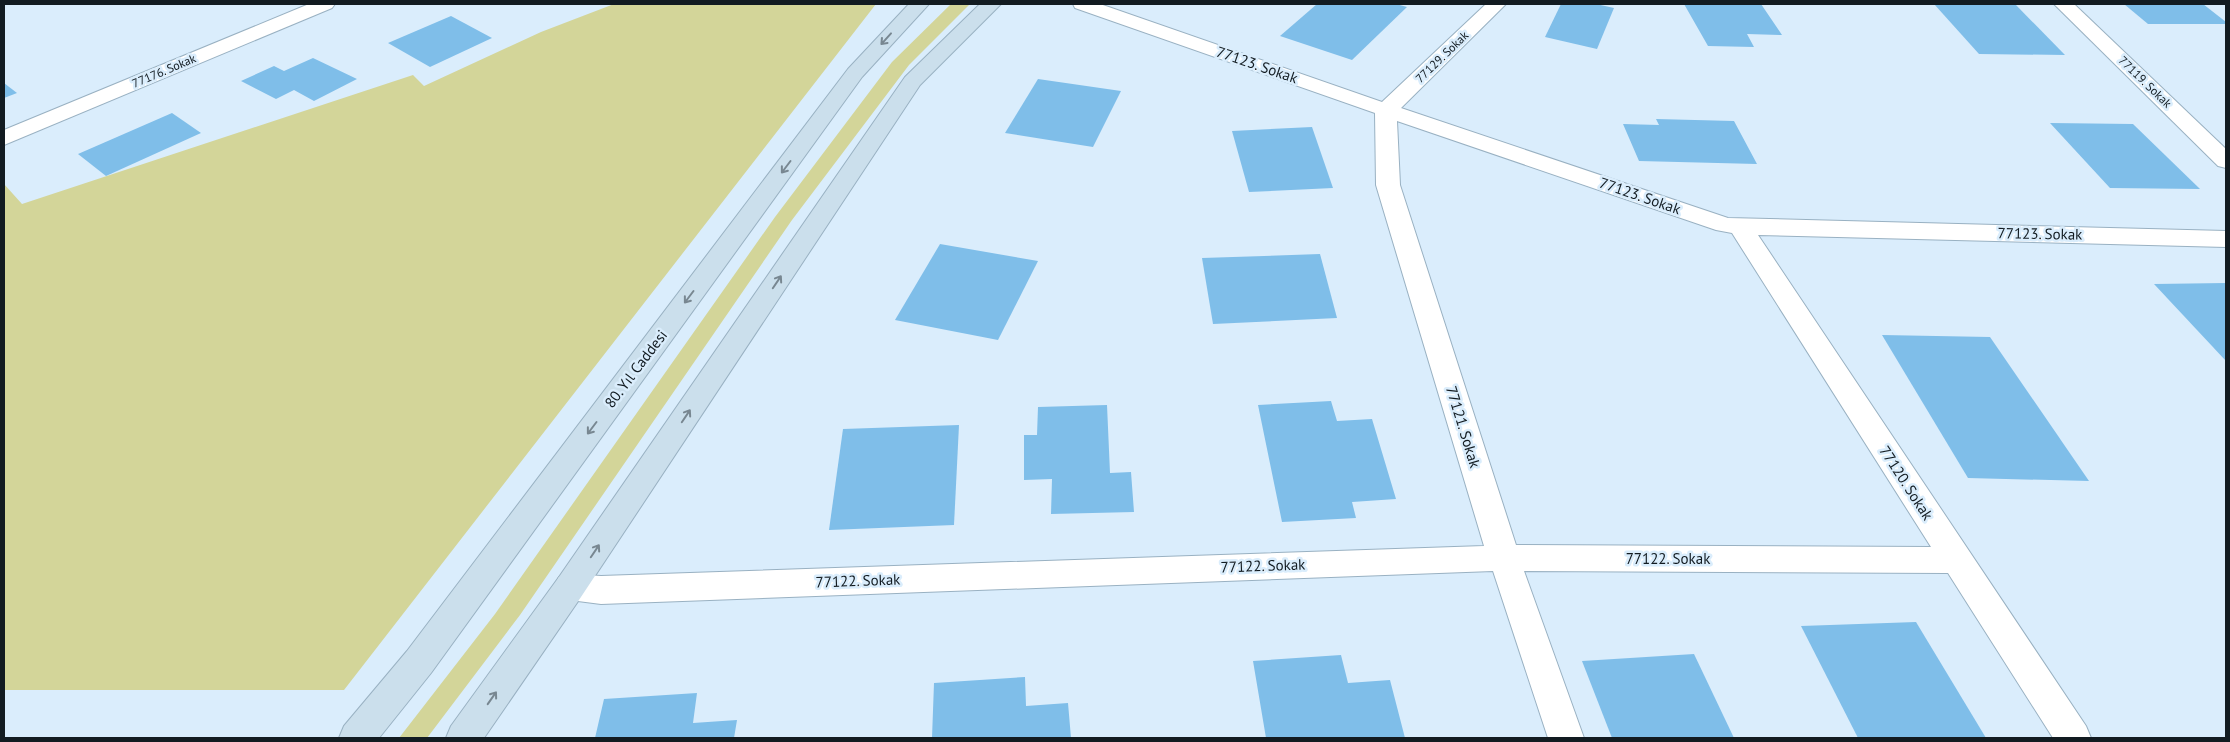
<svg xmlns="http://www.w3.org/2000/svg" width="2230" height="742" viewBox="0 0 2230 742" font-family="'PT Sans',sans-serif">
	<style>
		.green { fill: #d3d599 }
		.building { fill: #7fbee9 }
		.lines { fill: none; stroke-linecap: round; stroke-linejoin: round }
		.street-casing { stroke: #99b1c2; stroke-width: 2 }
		.secondary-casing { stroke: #99b1c2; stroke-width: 2 }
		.street { fill: #fff; fill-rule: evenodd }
		.secondary { fill: #cbdfec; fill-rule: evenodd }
		.oneway { stroke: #788791 }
		.labels { text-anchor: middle; stroke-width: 5; stroke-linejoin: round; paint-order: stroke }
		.far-street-label { font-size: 12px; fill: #121b21; stroke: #daedfc }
		.street-label { font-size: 15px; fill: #121b21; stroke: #daedfc }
	</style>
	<rect width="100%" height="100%" fill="#daedfc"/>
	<!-- green -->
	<g class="green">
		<path d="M614 4H876L344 690H4V184L22 204 413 75 424 86 541 32Z"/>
		<path d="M951 4H970L909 65 792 220 520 615 427 738H399L495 614 775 217 892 62Z"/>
	</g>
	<!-- building -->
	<g class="building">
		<path d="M1317 4H1396L1407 7 1352 60 1280 36Z"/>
		<path d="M1561 4H1596L1614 8 1597 49 1545 37Z"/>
		<path d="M1684 4H1761L1782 35 1747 34 1754 47 1708 46Z"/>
		<path d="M1934 4H2015L2065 55 1979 54Z"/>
		<path d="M2124 4H2203L2226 22V24H2148Z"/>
		<path d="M451 16 492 38 430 67 388 43Z"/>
		<path d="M313 58 357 79 314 101 294 90 276 99 241 81 274 66 284 71Z"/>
		<path d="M1038 79 1121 91 1093 147 1005 133Z"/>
		<path d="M4 83 17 93 4 98Z"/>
		<path d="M172 113 201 133 106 176 78 154Z"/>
		<path d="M1656 119 1734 121 1757 164 1639 161 1623 124 1659 125Z"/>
		<path d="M2050 123 2133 124 2200 189 2110 188Z"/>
		<path d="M1312 127 1333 188 1249 192 1232 131Z"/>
		<path d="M940 244 1038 261 998 340 895 320Z"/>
		<path d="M1320 254 1337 318 1213 324 1202 258Z"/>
		<path d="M2226 283V361L2154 284Z"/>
		<path d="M1882 335 1990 337 2089 481 1968 478Z"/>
		<path d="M1331 401 1337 421 1372 419 1396 499 1352 502 1356 518 1282 522 1258 405Z"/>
		<path d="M1107 405 1110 473 1131 472 1134 512 1051 514 1052 479 1024 480V435H1037L1038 407Z"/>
		<path d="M959 425 954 525 829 530 843 429Z"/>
		<path d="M1916 622 1986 738H1858L1801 626Z"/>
		<path d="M1694 654 1734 738H1612L1582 661Z"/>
		<path d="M1341 655 1348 683 1390 680 1405 738H1266L1253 661Z"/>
		<path d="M1025 677 1026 706 1068 703 1071 738H932L934 683Z"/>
		<path d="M697 693 693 723 737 720 734 738H595L604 699Z"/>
	</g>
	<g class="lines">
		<defs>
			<g id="street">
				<path d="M309 4H335L332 8 4 145V130Z"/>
				<path d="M1073 4H1100L1382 102 1486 4H1506L1401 108 1728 218 2226 231V247L1758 235 2086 726 2091 738H2053L1948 573 1524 571 1584 738H1548L1493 571 601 604 570 600 559 597 554 587 559 577 570 574 601 576 1484 546 1376 185 1375 113 1075 8ZM1397 121 1716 230 1732 233 1931 547 1516 545 1400 185Z"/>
				<path d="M2054 4H2074L2226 149V168L2218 166Z"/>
			</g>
			<g id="secondary">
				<path d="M909 4H929L862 77 431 673 379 738H339L344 726 407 651 848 69Z"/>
				<path d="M980 4H1001L920 85 581 597 484 738H446L451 726 559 577 905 77Z"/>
			</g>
		</defs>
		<!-- street casing -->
		<use href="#street" class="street-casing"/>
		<!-- secondary casing -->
		<use href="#secondary" class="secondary-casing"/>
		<!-- street -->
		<use href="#street" class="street"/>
		<!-- secondary -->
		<use href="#secondary" class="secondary"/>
	</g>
	<!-- one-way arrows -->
	<defs><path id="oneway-shaft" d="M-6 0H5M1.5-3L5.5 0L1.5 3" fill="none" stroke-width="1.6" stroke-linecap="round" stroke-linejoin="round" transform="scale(1.25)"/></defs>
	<g class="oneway">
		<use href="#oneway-shaft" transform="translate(886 39) rotate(132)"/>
		<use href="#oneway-shaft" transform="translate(786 167) rotate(127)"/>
		<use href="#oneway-shaft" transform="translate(777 282) rotate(-56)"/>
		<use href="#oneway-shaft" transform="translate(689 297) rotate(127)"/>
		<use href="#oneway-shaft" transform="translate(686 416) rotate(-56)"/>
		<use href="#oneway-shaft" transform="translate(592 428) rotate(127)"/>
		<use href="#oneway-shaft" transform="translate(595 551) rotate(-56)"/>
		<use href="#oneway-shaft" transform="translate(492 698) rotate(-55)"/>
	</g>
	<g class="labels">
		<!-- far-street labels -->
		<g class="far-street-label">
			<text transform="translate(1442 57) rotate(-44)" y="4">77129. Sokak</text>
			<text transform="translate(164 71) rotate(-23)" y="4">77176. Sokak</text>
			<text transform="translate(2145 82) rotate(44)" y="4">77119. Sokak</text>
		</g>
		<!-- street labels -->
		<g class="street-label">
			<text transform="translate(1257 65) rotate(19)" y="5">77123. Sokak</text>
			<text transform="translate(1640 196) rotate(19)" y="5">77123. Sokak</text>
			<text transform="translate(2040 234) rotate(1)" y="5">77123. Sokak</text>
			<text transform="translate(636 369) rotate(-53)" y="5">80. Yıl Caddesi</text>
			<text transform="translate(1463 427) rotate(73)" y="5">77121. Sokak</text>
			<text transform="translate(1906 483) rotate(57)" y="5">77120. Sokak</text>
			<text x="1668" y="564">77122. Sokak</text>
			<text transform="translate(1263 566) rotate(-2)" y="5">77122. Sokak</text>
			<text transform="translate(858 581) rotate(-2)" y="5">77122. Sokak</text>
		</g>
	</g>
	<!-- border -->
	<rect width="2230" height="742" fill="none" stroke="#121b21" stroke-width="10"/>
</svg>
